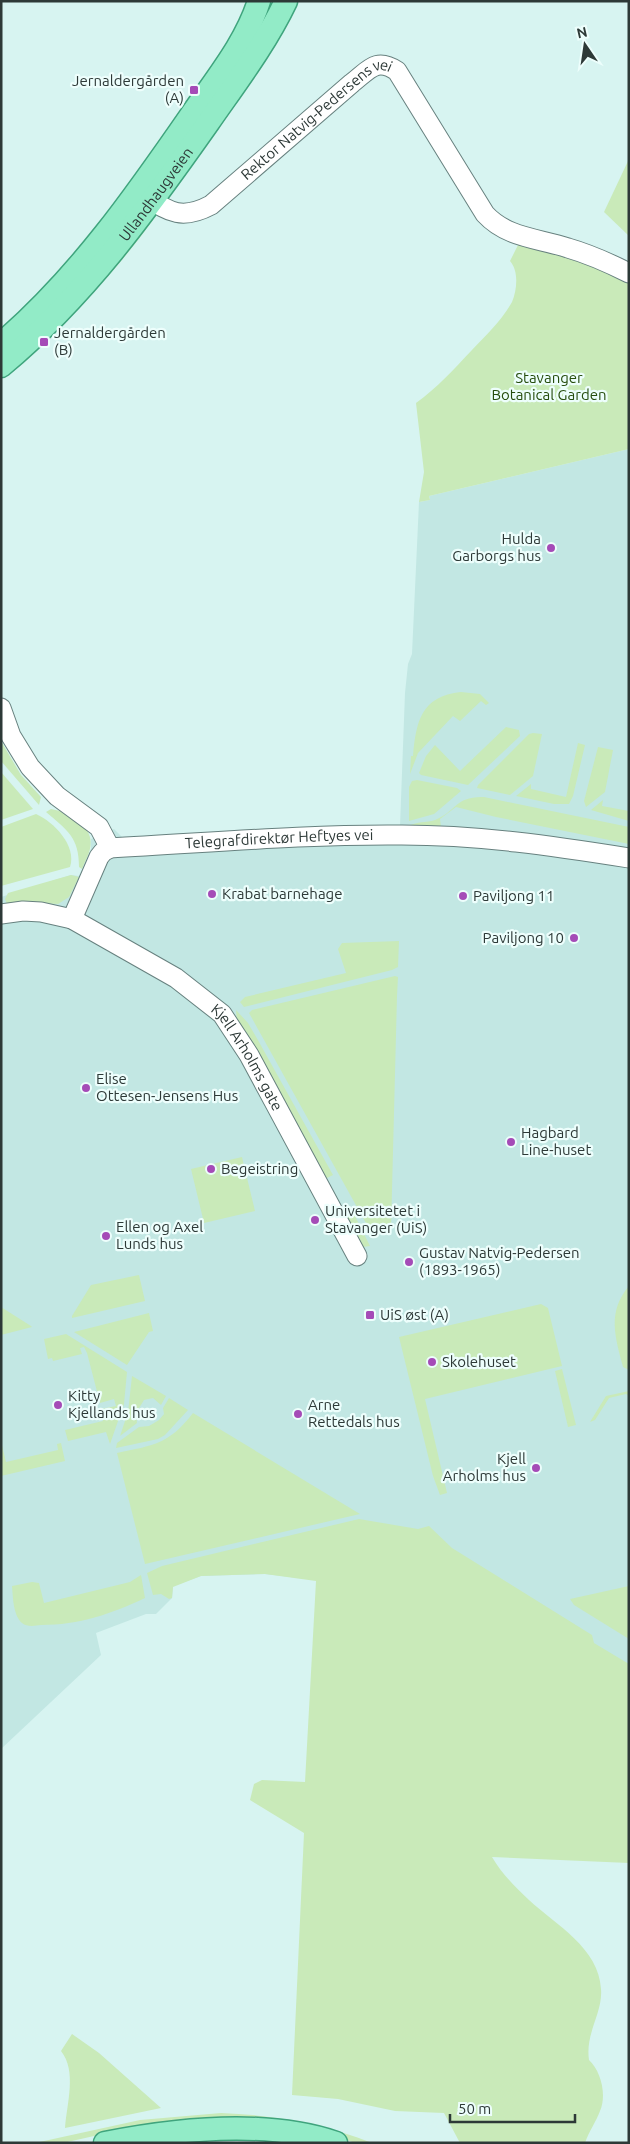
<svg xmlns="http://www.w3.org/2000/svg" width="630" height="2144" viewBox="0 0 630 2144" font-family="Ubuntu,sans-serif">
	<style>
		.built { fill: #c2e7e3 }
		.green { fill: #c9eab9 }
		.lines { fill: none; stroke-linecap: round; stroke-linejoin: round }
		.minor-casing { stroke: #67817f; stroke-width: 21 }
		.major-casing { stroke: #3fa47d; stroke-width: 25 }
		.minor { stroke: #fff; stroke-width: 19 }
		.major { stroke: #92ebc7; stroke-width: 22 }
		.poi-dot { fill: #a54bb7; stroke: #edfefc; stroke-width: 2 }
		.labels { text-anchor: middle; stroke-width: 4.5; stroke-linejoin: round; paint-order: stroke }
		.poi-label { font-size: 15px; fill: #2d3937; stroke: #edfefc; text-anchor: start }
		.street-label { font-size: 15px; fill: #2d3937; stroke: #edfefc }
		.park-label { font-size: 15px; fill: #264d0d; stroke: #edfefc }
	</style>
	<rect width="100%" height="100%" fill="#d7f4f1"/>
	<!-- built -->
	<path class="built" d="M629 449V1689L316 1580 265 1574 201 1576 173 1586 172 1598 156 1614H146L96 1633 101 1655 1 1749V897L71 875 79 876 91 849V839L114 829 122 837 129 840 400 826 405 693 408 664 412 654 419 502 430 500 429 496Z"/>
	<!-- green -->
	<g class="green">
		<path d="M629 159V236L604 212Z"/>
		<path d="M151 219 153 220C123 261 90 299 51 334Z"/>
		<path d="M520 241 629 277V449L429 496 430 500 419 502 424 472 416 403C437 388 454 369 472 350 486 335 502 320 512 302 517 290 519 271 510 261Z"/>
		<path d="M461 692 480 694 489 703 486 705 481 701 460 721 453 716 418 753 410 774 411 756H413C416 722 421 696 461 692Z"/>
		<path d="M506 727 519 730 520 736 468 785 421 775 419 773 426 756 435 745 460 771Z"/>
		<path d="M533 733 542 734 533 776 510 795 477 788 478 785 529 734Z"/>
		<path d="M1 741 21 775 41 797 39 805 1 761Z"/>
		<path d="M578 743 585 745 573 796 569 804H554L516 796 531 784V789L566 797Z"/>
		<path d="M598 747 613 750 605 792 586 807 584 801Z"/>
		<path d="M1 772 33 809 1 820Z"/>
		<path d="M417 780 457 788 461 791 434 814 409 821V787L412 781Z"/>
		<path d="M484 797 629 827V844L496 817 456 807 440 819 441 827 409 826C417 821 426 823 435 820 457 811 455 796 484 797Z"/>
		<path d="M603 800 602 806 629 811V821L591 810Z"/>
		<path d="M51 809 60 811 86 829C96 843 88 855 82 869L79 867C79 837 67 830 46 812Z"/>
		<path d="M36 814C54 822 77 846 70 867L1 886V827Z"/>
		<path d="M71 875 79 877 69 897 58 904 25 902 7 904 5 899 8 893Z"/>
		<path d="M399 941 398 967 392 970 244 1007 240 1002 245 997 346 973 338 949 342 943Z"/>
		<path d="M395 976 398 977 397 996 391 1229 372 1234 249 1013 252 1010Z"/>
		<path d="M236 1010 248 1023 259 1042 333 1175 325 1179 237 1024Z"/>
		<path d="M242 1157 255 1211 204 1223 191 1169Z"/>
		<path d="M352 1210 370 1246 363 1247 345 1214Z"/>
		<path d="M139 1275 145 1301 72 1318V1316L91 1285Z"/>
		<path d="M629 1286V1370L623 1367C615 1336 607 1312 629 1286Z"/>
		<path d="M541 1304 548 1308 562 1366 425 1399 447 1493 440 1495 433 1476 399 1337Z"/>
		<path d="M1 1307 31 1326 32 1327 1 1335Z"/>
		<path d="M149 1313 153 1331 149 1332 127 1365 74 1332Z"/>
		<path d="M66 1334 127 1372 124 1404 110 1444 106 1432 68 1441 65 1430 103 1421 101 1409 116 1406 114 1399 100 1403 87 1353 84 1347 80 1348 82 1354 53 1361 52 1358 48 1359 44 1339Z"/>
		<path d="M562 1369 576 1425 568 1427 555 1371Z"/>
		<path d="M132 1376 166 1396 161 1405 153 1398 144 1400 136 1413 137 1423 120 1436 128 1412Z"/>
		<path d="M629 1391V1396L626 1394 609 1398 595 1420 590 1422 606 1396Z"/>
		<path d="M169 1398 188 1410 165 1435 158 1439 116 1448 117 1443 139 1427 149 1426 159 1420 164 1414 163 1408Z"/>
		<path d="M193 1413 360 1514 145 1564 117 1453C154 1445 168 1445 193 1413Z"/>
		<path d="M1 1441 6 1462 58 1450 57 1444 61 1443 65 1461 1 1476Z"/>
		<path d="M359 1519 418 1529 429 1526 452 1548 592 1635 594 1643 629 1664V1863L492 1857C502 1874 515 1887 529 1900 556 1925 599 1948 601 1989 603 2013 585 2033 589 2060 601 2071 607 2095 600 2111 596 2122 589 2131 585 2143H460L444 2113 395 2111 338 2099 292 2095 304 1833 250 1800 254 1784 262 1780 305 1782 316 1581 265 1574 201 1576 173 1587 172 1598 169 1599 161 1594 153 1595 147 1573 162 1566Z"/>
		<path d="M141 1575 145 1598C111 1614 79 1625 41 1625 34 1626 27 1627 22 1623 13 1615 13 1597 12 1586L32 1582 39 1583 44 1603 130 1582Z"/>
		<path d="M629 1586V1639L574 1605 570 1599Z"/>
		<path d="M72 2034 99 2053 161 2108 65 2128C67 2103 77 2071 61 2051Z"/>
		<path d="M221 2113C273 2115 323 2123 372 2143H355L336 2136 125 2129 63 2143H35L140 2120Z"/>
	</g>
	<g class="lines">
		<defs>
			<g id="minor">
				<path id="s1" d="M140 193C167 210 179 222 211 205L352 83C369 70 376 57 397 71L485 214C507 238 538 238 568 248 589 254 609 263 629 273"/>
				<path id="s2" d="M1 708 11 736 30 767 57 796 99 827 110 848C207 843 305 834 402 835 479 835 554 846 629 858"/>
				<path id="s3" d="M1 914 23 911 41 912 72 919 176 978 222 1014 249 1055 357 1256"/>
				<path d="M72 919 99 857 103 852 110 848"/>
			</g>
			<g id="major">
				<path d="M1 344C79 277 136 195 194 111 218 76 246 42 259 1"/>
				<path id="s4" d="M1 366C85 296 146 211 208 123 235 84 265 45 286 1"/>
				<path d="M105 2143C176 2129 267 2119 336 2143"/>
			</g>
		</defs>
		<!-- minor casing -->
		<use href="#minor" class="minor-casing"/>
		<!-- major casing -->
		<use href="#major" class="major-casing"/>
		<!-- minor -->
		<use href="#minor" class="minor"/>
		<!-- major -->
		<use href="#major" class="major"/>
	</g>
	<!-- markers -->
	<g class="poi-dot">
		<rect x="189" y="85" width="10" height="10" rx="2.5"/>
		<rect x="39" y="337" width="10" height="10" rx="2.5"/>
		<circle cx="551" cy="548" r="5"/>
		<circle cx="212" cy="894" r="5"/>
		<circle cx="463" cy="896" r="5"/>
		<circle cx="574" cy="938" r="5"/>
		<circle cx="86" cy="1088" r="5"/>
		<circle cx="511" cy="1142" r="5"/>
		<circle cx="211" cy="1169" r="5"/>
		<circle cx="315" cy="1220" r="5"/>
		<circle cx="106" cy="1236" r="5"/>
		<circle cx="409" cy="1262" r="5"/>
		<rect x="365" y="1310" width="10" height="10" rx="2.5"/>
		<circle cx="432" cy="1362" r="5"/>
		<circle cx="58" cy="1405" r="5"/>
		<circle cx="298" cy="1414" r="5"/>
		<circle cx="536" cy="1468" r="5"/>
	</g>
	<g class="labels">
		<!-- poi labels -->
		<g class="poi-label">
			<text x="184" y="86" text-anchor="end">Jernaldergården<tspan x="184" dy="17">(A)</tspan></text>
			<text x="54" y="338">Jernaldergården<tspan x="54" dy="17">(B)</tspan></text>
			<text x="541" y="544" text-anchor="end">Hulda<tspan x="541" dy="17">Garborgs hus</tspan></text>
			<text x="222" y="899">Krabat barnehage</text>
			<text x="473" y="901">Paviljong 11</text>
			<text x="564" y="943" text-anchor="end">Paviljong 10</text>
			<text x="96" y="1084">Elise<tspan x="96" dy="17">Ottesen-Jensens Hus</tspan></text>
			<text x="521" y="1138">Hagbard<tspan x="521" dy="17">Line-huset</tspan></text>
			<text x="221" y="1174">Begeistring</text>
			<text x="325" y="1216">Universitetet i<tspan x="325" dy="17">Stavanger (UiS)</tspan></text>
			<text x="116" y="1232">Ellen og Axel<tspan x="116" dy="17">Lunds hus</tspan></text>
			<text x="419" y="1258">Gustav Natvig-Pedersen<tspan x="419" dy="17">(1893-1965)</tspan></text>
			<text x="380" y="1320">UiS øst (A)</text>
			<text x="442" y="1367">Skolehuset</text>
			<text x="68" y="1401">Kitty<tspan x="68" dy="17">Kjellands hus</tspan></text>
			<text x="308" y="1410">Arne<tspan x="308" dy="17">Rettedals hus</tspan></text>
			<text x="526" y="1464" text-anchor="end">Kjell<tspan x="526" dy="17">Arholms hus</tspan></text>
		</g>
		<!-- street labels -->
		<g class="street-label">
			<text dy="5" stroke="none"><textPath href="#s1" startOffset="215">Rektor Natvig-Pedersens vei</textPath></text>
			<text dy="5" stroke="none"><textPath href="#s4" startOffset="232">Ullandhaugveien</textPath></text>
			<text dy="5" stroke="none"><textPath href="#s2" startOffset="351">Telegrafdirektør Heftyes vei</textPath></text>
			<text dy="5" stroke="none"><textPath href="#s3" startOffset="300">Kjell Arholms gate</textPath></text>
		</g>
		<!-- park labels -->
		<g class="park-label">
			<text x="549" y="383">Stavanger<tspan x="549" dy="17">Botanical Garden</tspan></text>
		</g>
	</g>
	<!-- border -->
	<rect width="630" height="2144" fill="none" stroke="#2d3937" stroke-width="5"/>
	<!-- north arrow -->
	<g transform="translate(585 45) rotate(347)" stroke="#edfefc" stroke-width="4" paint-order="stroke">
	<path d="M0-4L9 19L0 12L-9 19Z" fill="#2d3937"/>
	<text y="-8" font-size="14" font-weight="bold" text-anchor="middle" fill="#2d3937">N</text>
	</g>
	<!-- scale -->
	<path d="M450 2114v8h125v-8" fill="none" stroke="#2d3937" stroke-width="2.5"/>
	<text x="458" y="2114" font-size="15" fill="#2d3937" stroke="#edfefc" stroke-width="4" paint-order="stroke">50 m</text>
</svg>
